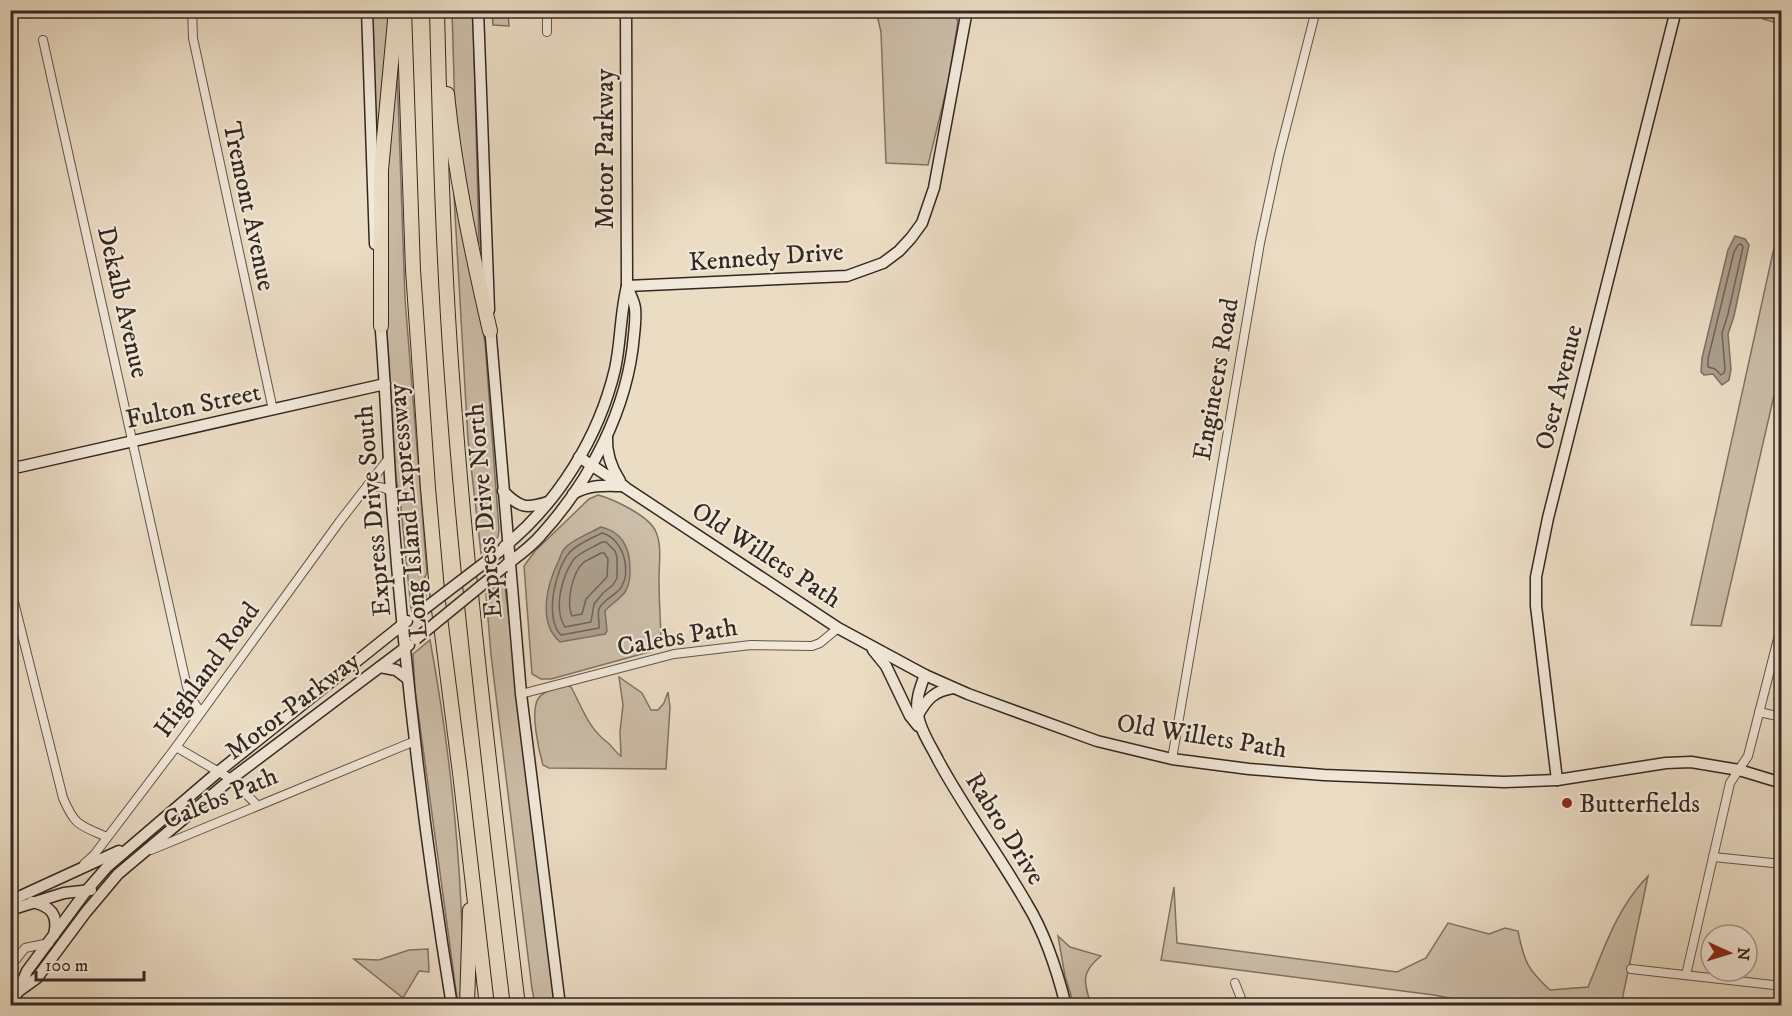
<svg xmlns="http://www.w3.org/2000/svg" width="1792" height="1016" viewBox="0 0 1792 1016" font-family="'IM FELL DW Pica',serif">
	<style>
		.green { fill: #ccbda8; stroke: #807264; stroke-width: 1.5 }
		.water { fill: #ac9f8d; stroke: #7c6f62; stroke-width: 1.5 }
		.lines { fill: none; stroke-linecap: round; stroke-linejoin: round }
		.shore { stroke: #706457; stroke-width: 1.5 }
		.street-casing { stroke: #61554a; stroke-width: 10 }
		.secondary-casing { stroke: #332821; stroke-width: 13 }
		.highway-casing { stroke: #332821; stroke-width: 16 }
		.street { stroke: #f2e8d9; stroke-width: 8 }
		.secondary { stroke: #f2e8d9; stroke-width: 10 }
		.highway { stroke: #ebdcc4; stroke-width: 14 }
		.secondary-bridge-casing { stroke: #332821; stroke-width: 13; stroke-linecap: butt }
		.secondary-bridge { stroke: #f2e8d9; stroke-width: 10 }
		.poi-dot { fill: #8f2418; stroke: #f2e8d9; stroke-width: 2 }
		.labels { text-anchor: middle; stroke-width: 4.5; stroke-linejoin: round; paint-order: stroke }
		.street-label { font-size: 26px; fill: #332821; stroke: #f2e8d9 }
		.poi-label { font-size: 26px; fill: #332821; stroke: #f2e8d9; text-anchor: start }
	</style>
	<rect width="100%" height="100%" fill="#ebdcc4"/>
	<filter id="stains"><feTurbulence type="fractalNoise" baseFrequency=".00333" numOctaves="4"/><feColorMatrix values="0 0 0 0 .2 0 0 0 0 .09 0 0 0 0 .02 0 0 0 .5 -.17"/></filter>
	<radialGradient id="worn" r=".72"><stop offset=".6" stop-color="#630" stop-opacity="0"/><stop offset="1" stop-color="#630" stop-opacity=".3"/></radialGradient>
	<!-- green -->
	<g class="green">
		<path d="M370 11H390L377 135H373Z"/>
		<path d="M452 11H473L479 244H476L459 147 455 113Z"/>
		<path d="M492 11H508L509 26 493 25Z"/>
		<path d="M1766 11H1781V24L1763 19Z"/>
		<path d="M952 13 958 21 948 83 928 165 886 163 881 32 877 15 945 17Z"/>
		<path d="M397 69 405 299 427 573 424 579 426 597 411 608 400 499 396 478 387 336 382 193Z"/>
		<path d="M452 161 485 342 499 530 498 537 481 553 468 440Z"/>
		<path d="M1781 216V365L1721 626 1691 625Z"/>
		<path d="M598 495C613 499 650 516 656 532 662 545 659 564 659 578 659 597 660 616 661 634L657 649 649 652 551 679H541L532 674 524 566 535 551 589 499Z"/>
		<path d="M501 583 505 587 556 1005H535L532 989 491 655 486 594Z"/>
		<path d="M430 640C452 760 464 883 463 1005H458L415 689 413 654Z"/>
		<path d="M619 677 642 693 651 710H658L664 703 668 692 670 707 666 769 549 768 543 765C539 751 530 712 538 699 543 691 557 687 566 684L571 687C583 709 588 728 608 743 613 747 616 753 621 756L620 732 623 705Z"/>
		<path d="M1648 876 1621 1005H1486L1434 995 1161 960 1174 887 1177 943 1397 972 1426 958 1448 923 1489 934 1505 928 1518 931C1524 961 1527 969 1550 990L1588 987C1605 946 1617 908 1648 876Z"/>
		<path d="M1058 936 1070 947 1101 956C1080 973 1084 982 1091 1005H1074L1065 976Z"/>
		<path d="M428 949 429 972 419 971 403 998 354 959 379 960 409 950Z"/>
	</g>
	<!-- water -->
	<g class="water">
		<path d="M1735 236 1745 239 1749 245 1734 316 1728 334 1731 369 1729 380 1722 385 1713 374 1704 375 1701 372 1702 358 1728 250Z"/>
		<path d="M601 527C623 532 630 548 630 569 630 577 630 584 625 592 620 599 611 604 605 611L607 631 605 634 560 642C537 622 547 584 559 560 560 557 562 551 565 548 572 540 592 532 601 527Z"/>
	</g>
	<g class="lines">
		<!-- shore -->
		<g class="shore">
			<path d="M1741 244 1743 247 1728 314 1722 333 1725 369 1724 373 1721 375 1715 369 1708 367V359L1734 252 1738 245Z"/>
			<path d="M602 533C623 538 633 572 620 589 614 596 603 600 599 609 597 615 600 623 599 628L561 635C544 619 555 568 570 552 577 544 592 538 602 533Z"/>
			<path d="M602 542H606L615 551 617 557V578L613 585 603 593 594 604 591 622 565 627C553 608 562 576 574 559 580 552 594 547 602 542Z"/>
			<path d="M601 553H604L608 559 607 577 586 599 582 614 572 616C566 603 572 572 584 562 589 559 596 556 601 553Z"/>
		</g>
		<defs>
			<g id="street">
				<path d="M192 10 193 38 273 410"/>
				<path d="M547 10V32"/>
				<path d="M43 40 187 687 193 701 200 711"/>
				<path d="M368 485 384 488 391 491"/>
				<path d="M10 586 63 798C75 826 79 825 107 837"/>
				<path d="M521 694 674 654 751 645 812 646 820 643 838 628"/>
				<path d="M1759 712 1782 717"/>
				<path d="M176 747 231 779 257 805"/>
				<path d="M1172 759 1260 243 1279 155 1316 10"/>
				<path d="M151 850 415 741"/>
				<path d="M1713 857 1782 864"/>
				<path d="M84 864 94 855 176 747 340 521 389 458"/>
				<path d="M10 967 25 948 49 943"/>
				<path d="M1631 969 1782 986"/>
				<path d="M1686 975 1730 783 1748 756 1782 623"/>
				<path d="M1235 983 1244 1006"/>
			</g>
			<g id="secondary">
				<path d="M367 10 375 244"/>
				<path d="M478 10 489 310"/>
				<path d="M627 286 847 276 883 263 899 251 911 238 922 223 934 188 967 10"/>
				<path d="M380 319C385 377 387 434 391 492 404 663 424 835 452 1006"/>
				<path d="M490 326 521 694 560 1006"/>
				<path d="M607 437C606 454 611 467 620 481"/>
				<path d="M579 457 838 628 925 675 968 694 1097 741 1172 759 1249 769 1324 775 1504 782 1557 780 1666 763 1691 762 1739 770 1782 783"/>
				<path d="M10 469 385 384"/>
				<path d="M503 491C520 508 526 509 548 502"/>
				<path d="M573 494C590 484 605 486 624 486"/>
				<path d="M504 547C558 503 599 437 615 369 621 342 620 314 627 286L626 10"/>
				<path d="M506 565C518 556 531 547 541 535 590 481 628 409 634 335 635 326 636 317 635 308 634 301 630 293 627 287"/>
				<path d="M873 650 886 666 910 716 918 726"/>
				<path d="M380 667 396 670 408 679"/>
				<path d="M925 675C920 688 915 701 918 715 920 730 931 746 938 760 965 810 999 855 1027 904 1046 935 1057 970 1066 1006"/>
				<path d="M918 715C927 699 934 691 953 688"/>
				<path d="M1557 780 1536 606V577L1548 518 1676 10"/>
				<path d="M10 901 119 851"/>
				<path d="M32 902C51 906 59 915 54 935"/>
				<path d="M10 910 64 893 91 890"/>
				<path d="M19 991 37 978 86 912 118 874 231 779 409 645"/>
				<path d="M10 1002 18 992 27 971 87 890 107 867 218 772 407 621"/>
			</g>
			<g id="highway">
				<path d="M404 10 413 270 428 488 438 602 460 773 487 1006"/>
				<path d="M437 10C440 133 443 255 452 377 467 587 493 796 518 1006"/>
				<path d="M447 94C455 174 472 253 490 331"/>
				<path d="M381 326V170L396 10"/>
				<path d="M467 1006 470 910"/>
			</g>
		</defs>
		<!-- street casing -->
		<use href="#street" class="street-casing"/>
		<!-- secondary casing -->
		<use href="#secondary" class="secondary-casing"/>
		<!-- highway casing -->
		<use href="#highway" class="highway-casing"/>
		<!-- street -->
		<use href="#street" class="street"/>
		<!-- secondary -->
		<use href="#secondary" class="secondary"/>
		<!-- highway -->
		<use href="#highway" class="highway"/>
		<defs>
			<g id="secondary-bridge">
				<path d="M415 616 500 551"/>
				<path d="M416 639 504 567"/>
			</g>
		</defs>
		<!-- secondary-bridge casing -->
		<use href="#secondary-bridge" class="secondary-bridge-casing"/>
		<!-- secondary-bridge -->
		<use href="#secondary-bridge" class="secondary-bridge"/>
	</g>
	<!-- markers -->
	<circle class="poi-dot" cx="1567" cy="803" r="6"/>
	<g class="labels">
		<!-- street labels -->
		<g class="street-label">
			<text transform="translate(604 149) rotate(-90)" y="9">Motor Parkway</text>
			<text transform="translate(250 206) rotate(78)" y="9">Tremont Avenue</text>
			<text transform="translate(766 256) rotate(-4)" y="9">Kennedy Drive</text>
			<text transform="translate(124 302) rotate(77)" y="9">Dekalb Avenue</text>
			<text transform="translate(1215 379) rotate(-80)" y="9">Engineers Road</text>
			<text transform="translate(1558 387) rotate(-76)" y="9">Oser Avenue</text>
			<text transform="translate(193 405) rotate(-12)" y="9">Fulton Street</text>
			<text transform="translate(372 511) rotate(-95)" y="9">Express Drive South</text>
			<text transform="translate(407 511) rotate(-95)" y="9">Long Island Expressway</text>
			<text transform="translate(483 511) rotate(-95)" y="9">Express Drive North</text>
			<text transform="translate(767 554) rotate(33)" y="9">Old Willets Path</text>
			<text transform="translate(677 636) rotate(-10)" y="9">Calebs Path</text>
			<text transform="translate(206 669) rotate(-54)" y="9">Highland Road</text>
			<text transform="translate(292 705) rotate(-37)" y="9">Motor Parkway</text>
			<text transform="translate(1202 735) rotate(9)" y="9">Old Willets Path</text>
			<text transform="translate(220 797) rotate(-23)" y="9">Calebs Path</text>
			<text transform="translate(1006 828) rotate(58)" y="9">Rabro Drive</text>
		</g>
		<!-- poi labels -->
		<g class="poi-label">
			<text x="1579" y="812">Butterfields</text>
		</g>
	</g>
	<!-- margin -->
	<rect width="1792" height="1016" fill="none" stroke="#ebdcc4" stroke-width="36"/>
	<rect x="12" y="12" width="1768" height="992" fill="none" stroke="#332821" stroke-width="3"/>
	<rect x="18" y="18" width="1756" height="980" fill="none" stroke="#332821" stroke-width="1.5"/>
	<!-- north arrow -->
	<g transform="translate(1729 953) rotate(94)"><circle r="28" fill="#f2e8d9" stroke="#a69b8f" stroke-width="1.5"/>
	<path d="M0-4.5L10 22L0 15L-10 22Z" fill="#8f2418"/>
	<text y="-9" font-size="16" font-weight="bold" text-anchor="middle" fill="#332821">N</text>
	</g>
	<!-- scale -->
	<path d="M36 971v9h108v-9" fill="none" stroke="#332821" stroke-width="3"/>
	<text x="45" y="971" font-size="18" fill="#332821" stroke="#f2e8d9" stroke-width="4.5" paint-order="stroke">100 m</text>
	<rect width="100%" height="100%" filter="url(#stains)"/>
	<rect width="100%" height="100%" fill="url(#worn)"/>
</svg>
